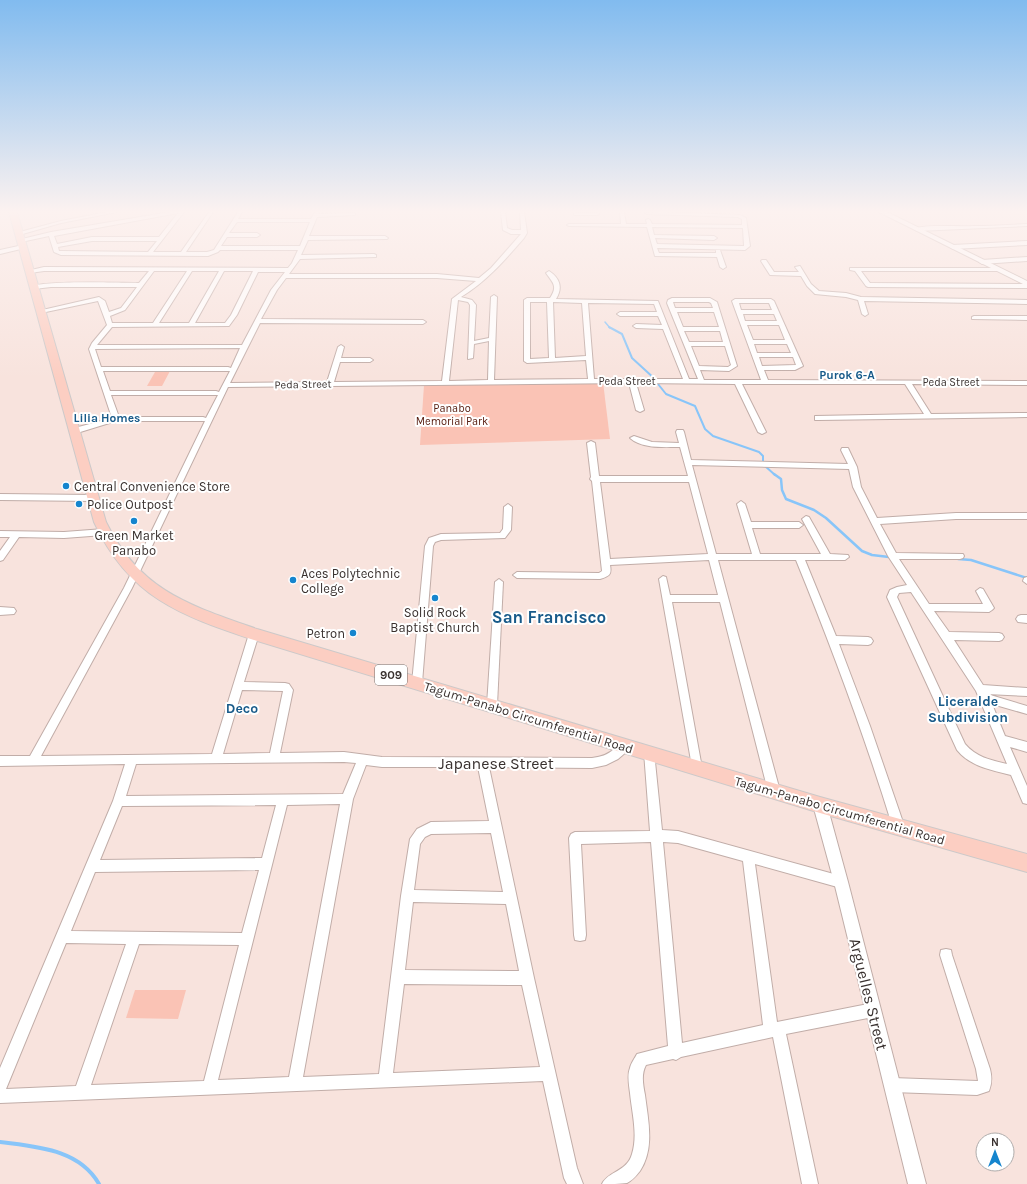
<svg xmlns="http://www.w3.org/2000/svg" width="1027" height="1184" viewBox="0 0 1027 1184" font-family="Karla,sans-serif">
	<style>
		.green { fill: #fac3b5 }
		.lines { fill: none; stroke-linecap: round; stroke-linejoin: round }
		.stream-far3 { stroke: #88c5f9; stroke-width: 1.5 }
		.stream-far2 { stroke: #88c5f9; stroke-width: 2 }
		.stream-far1 { stroke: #88c5f9; stroke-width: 2.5 }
		.stream { stroke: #88c5f9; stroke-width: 4 }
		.minor-casing { stroke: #c1ada8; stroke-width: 2 }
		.tertiary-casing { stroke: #c1ada8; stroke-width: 2 }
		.primary-casing { stroke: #ccc9c9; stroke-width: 2 }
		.minor { fill: #fff; fill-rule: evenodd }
		.tertiary { fill: #fff; fill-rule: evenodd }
		.primary { fill: #fccec2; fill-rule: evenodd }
		.poi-dot { fill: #1585ce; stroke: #fff; stroke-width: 1.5 }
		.labels { text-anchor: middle; stroke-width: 4; stroke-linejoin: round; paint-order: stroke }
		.far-street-label { font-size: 11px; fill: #39312f; stroke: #fff }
		.far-park-label { font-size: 11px; fill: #54190b; stroke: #fff }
		.far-neighbourhood-label { font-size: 12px; font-weight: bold; fill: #185a89; stroke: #fff }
		.shield { fill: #fff; stroke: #746f6d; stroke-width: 1 }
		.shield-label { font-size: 12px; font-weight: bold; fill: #39312f }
		.poi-label { font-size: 13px; fill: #39312f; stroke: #fff; text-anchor: start }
		.street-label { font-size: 13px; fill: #39312f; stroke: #fff }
		.neighbourhood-label { font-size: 14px; font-weight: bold; fill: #185a89; stroke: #fff }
		.near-street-label { font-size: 16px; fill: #39312f; stroke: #fff }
		.district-label { font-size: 17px; font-weight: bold; fill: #185a89; stroke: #fff }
	</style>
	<rect width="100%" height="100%" fill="#f8e3dd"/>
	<!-- green -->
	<g class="green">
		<path d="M170 371 162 386H147L155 372Z"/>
		<path d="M603 382 610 439 420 445 424 385Z"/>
		<path d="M135 990H186L178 1019 126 1018Z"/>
	</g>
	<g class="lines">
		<!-- stream-far3 -->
		<path class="stream-far3" d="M605 322 610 328"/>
		<!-- stream-far2 -->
		<g class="stream-far2">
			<path d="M609 327 622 334 632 358 656 380"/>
			<path d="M658 384 666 394 695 406 705 429 713 436 759 452 763 456V462"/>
			<path d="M765 466 775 475"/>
		</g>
		<!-- stream-far1 -->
		<g class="stream-far1">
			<path d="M774 474 781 479 782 490 786 499 814 510 826 518 862 551 872 555 889 557"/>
			<path d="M958 559 971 560 1027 578"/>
		</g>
		<!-- stream -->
		<path class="stream" d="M0 1142C37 1147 79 1149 99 1184"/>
		<defs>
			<g id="minor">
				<path d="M107 212H117L61 223 19 235 16 233 61 221Z"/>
				<path d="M170 212H184L153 252H181L209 212H213L186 252H207L214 250 238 212H242L238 219H311L315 212H319L318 214 353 213H355V215L317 217 309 236H385L388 238 387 239 308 240 301 255 374 254 376 255V257L300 259 289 274H437L479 278 491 268 521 234H511L503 230 501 212H505L507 228 512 230H521L520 212H524L527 233 524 238C505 260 486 282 461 297L472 300 476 305 474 341 489 338 491 297 494 295 497 297 494 380 588 379 586 360 527 363 524 361V300L527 298H550C558 286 553 283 546 273L549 271C560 278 563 288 556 299L658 301 689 379H698L667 303 668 300 672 298H710L717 302 737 366 729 371 700 370 704 380H761L732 301 735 299H771L774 301 803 366 795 370H764L768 380 1027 381V385L912 384 931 414 1027 413V417L818 420H815V416L924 414 905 384H742L766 432 762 434 758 432 735 384 636 383 644 410 640 412 636 410 629 383 228 387 132 588 41 756 212 754 249 634 251 631H257L259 634 244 682 285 683 289 684 293 690 280 753 344 752 382 757 592 758C600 757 608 755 614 749 618 746 619 742 624 740L628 742 629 745 625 753 618 759 606 765 592 768 489 767 534 978 577 1168 583 1184H567L564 1178 543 1081 0 1103V1068L113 801 125 764 0 766V756H30L124 588 205 421H116L77 433H71V429L112 418 89 349 92 343 107 325 98 301 41 313 38 311 99 297 105 301 109 312 121 308 137 287H51L34 289 31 287C42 280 121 283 139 283L149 271H44L30 273 27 271 44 267 288 268 292 263 298 250H220L218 252 208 256 61 255 54 252 49 236 21 242 18 240 51 232ZM178 213 159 237H92L57 244 54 236ZM237 222H310L300 246H221L227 237H257L260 235 257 233H229ZM92 241H157L148 252 61 251H59L58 247ZM154 271H187L153 323H112L110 316 125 310ZM192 271H219L189 323H159ZM224 271H253L231 315 225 323H195ZM258 272H285L271 290 242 345H97L112 327 229 326 237 315ZM286 278H437L476 281 452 299 442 381 334 382 340 362H370L373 360 370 358H341L344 347 341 345 338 347 327 382 230 383 260 323 423 324 426 322 423 320 261 319 277 290ZM458 300 468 302 470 305 468 359 473 358 474 344 489 341 488 380 449 381ZM530 302H547L549 358 530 359ZM553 302 582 303 586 356 555 358ZM673 302H709L711 303 713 308H675ZM588 303 654 304 657 312H620L617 314 620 316H658L662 325 636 324 633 326 636 328 663 329 683 379H594ZM739 303H769L772 310H741ZM677 312H714L719 327H683ZM743 314H774L777 321H745ZM747 325H779L785 340H753ZM684 331H720L723 342H689ZM754 344H787L791 353H757ZM691 346H725L731 365 728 367 699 366ZM240 348 231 368 228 367H101L95 349ZM759 357H793L796 365 762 366ZM103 371H230L219 392 216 391H110ZM111 395H218L206 418 203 417H119ZM242 690 283 691 270 753 223 754ZM344 762 356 763 343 794 126 796 136 764ZM366 765 382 767H478L489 821 431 822 417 829 410 839 401 896 379 1074 303 1077 353 799ZM340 804 289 1077 218 1080 287 805ZM276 805 262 858 100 860 122 806ZM491 833 503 892 414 890 420 844 425 837 431 834ZM259 870 242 933 71 931 95 872ZM413 902 506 904 519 971 405 970ZM66 943 126 944 76 1086 6 1089ZM139 944 239 945 204 1081 91 1085ZM404 984 522 985 540 1067 393 1073Z"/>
				<path d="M620 212H624L626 224H647L646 220 648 219 650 220 652 224 742 225V219L738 217 647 214 645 213 659 212 740 215 746 218 750 246 745 250 657 248 659 253H716V250H720L726 267 723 269 720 267 717 257 655 256 647 227 569 226 567 225 569 224H621ZM652 227 743 228 744 246 657 244 655 238 714 240 717 238 714 236 654 235Z"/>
				<path d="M576 213H597L599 214 597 215H574V214Z"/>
				<path d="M1027 224V226L917 231 914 229C923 224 961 227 974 226 991 226 1009 225 1027 224Z"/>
				<path d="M1027 241V245L953 249 950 247 953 245Z"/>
				<path d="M23 245 25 246V248L0 254V250Z"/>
				<path d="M1027 257V261L982 264 979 262 982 260Z"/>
				<path d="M762 260H766L774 272H799L795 267 800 266 811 284 819 291 846 293 861 297 1027 300V304L864 301 868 314 865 316 862 314 858 300 846 297 815 294 807 286 801 276 770 275 761 261Z"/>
				<path d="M850 268H998L1001 270 1000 271H861L870 283 1027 284V288L868 287 866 286 855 271 850 270Z"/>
				<path d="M974 316H1027V320L972 319V317Z"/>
				<path d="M677 430H683L684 432 691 460 848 464 841 450 842 448H848L857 467 861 487 877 518 956 513H1027V519H956L880 524 896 553 963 554 964 556 963 558 960 559H899L929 604H983L976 591 980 588 983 589 994 608 992 610 989 612 934 611 949 632 999 633 1002 634 1004 637 1002 640 999 641 954 640 983 685 1027 688V696L987 694 1027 706V714L992 704 1005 736 1027 742V752L1010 747 1027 786V804L1023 803 1011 775C992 770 971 767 957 750L887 597 890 590 897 587 907 585 888 556 853 487 849 469 692 465 716 554H752L737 504 741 501 745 504 751 522H799L803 525 799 528H752L760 554H821L802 519 806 516 809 517 830 554 848 555 849 557 845 560H805L836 636 868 637 871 638 873 641 871 644 868 645 839 644 870 726 905 828 903 832 899 834 895 832 893 828C865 737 832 648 796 560H718L780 791 778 795 774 796 770 795 768 791 720 602H672L702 768 701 772 697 773 693 772 659 579 663 576 666 577 670 595H718L709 560 610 565C612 575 609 576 600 579L517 578 513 575 517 572 599 573 602 571 592 481 590 479 591 477 587 443 591 441 595 443 599 476H688L680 447C665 447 642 449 630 438L634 436 652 442 679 443 676 432ZM600 482H689L708 554 610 559ZM911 592 976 691 1007 764C990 760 976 757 965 744L897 597 899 593Z"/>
				<path d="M0 494 93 495 97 498 93 501 0 500Z"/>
				<path d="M508 504 512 507 511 530 505 538 441 540 435 542 433 546 422 683 421 686 417 687 413 686 412 683 425 546 429 538 441 534 500 533 503 529 504 507Z"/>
				<path d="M104 529 108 532 104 535 64 538 19 537 3 560 0 561V551L10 537H0V531L64 532Z"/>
				<path d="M1027 577V584L1023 581 1024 578Z"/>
				<path d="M499 579 503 582 497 705 496 708 492 709 488 708 487 705 495 582Z"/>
				<path d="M0 607 14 608 16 611 14 614 0 615Z"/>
				<path d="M1021 615H1027V623L1018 622 1016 619 1018 616Z"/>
				<path d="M649 747 653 749 654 752 662 830 678 831 841 876 845 878 847 882 845 886 841 888 755 864 777 1022 873 1003 878 1005 880 1010 878 1015 873 1017 786 1034 818 1184H802L773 1037 681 1057 676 1060 673 1059 646 1065C641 1074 643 1085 645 1095 648 1120 655 1148 640 1171 636 1176 633 1180 627 1183 620 1184 610 1184 602 1184 608 1171 627 1172 632 1154 638 1135 632 1113 630 1093 629 1085 627 1075 630 1068 631 1063 635 1058 637 1054L668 1046 651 842 581 844 586 935 585 940 580 941 575 940 574 935 569 838 571 834 575 832 650 831 644 752 645 749ZM663 842 678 843 743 861 763 1025 682 1043Z"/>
				<path d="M946 949 951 950 952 955 990 1069C992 1077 992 1083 989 1091L977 1095 892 1092 887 1090 885 1085 887 1080 892 1078 978 1081 976 1069 940 955 941 950Z"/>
			</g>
			<g id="tertiary">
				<path d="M879 212H887L1027 281V286Z"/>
				<path d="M820 798 825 800 827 805 848 882 926 1184H908L834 882 813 805 815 800Z"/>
			</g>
			<path id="primary" d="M9 212H17L106 522C140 591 189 605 257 629L820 797 1027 854V872L820 813 254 640C179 615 129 597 94 522Z"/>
		</defs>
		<!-- minor casing -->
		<use href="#minor" class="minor-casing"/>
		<!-- tertiary casing -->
		<use href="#tertiary" class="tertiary-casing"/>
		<!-- primary casing -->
		<use href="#primary" class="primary-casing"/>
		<!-- minor -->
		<use href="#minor" class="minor"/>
		<!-- tertiary -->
		<use href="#tertiary" class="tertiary"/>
		<!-- primary -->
		<use href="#primary" class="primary"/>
	</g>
	<!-- sky -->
	<linearGradient id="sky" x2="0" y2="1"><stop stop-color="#81bbef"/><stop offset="0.56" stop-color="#fcf2f0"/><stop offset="1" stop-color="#fcf2f0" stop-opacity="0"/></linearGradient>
	<rect width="1027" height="378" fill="url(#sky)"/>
	<!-- markers -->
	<g class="poi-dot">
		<circle cx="66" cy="486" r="4"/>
		<circle cx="79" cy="504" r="4"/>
		<circle cx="134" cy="521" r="4"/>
		<circle cx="293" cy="580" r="4"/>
		<circle cx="435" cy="598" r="4"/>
		<circle cx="353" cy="633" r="4"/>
	</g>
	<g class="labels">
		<!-- far-street labels -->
		<g class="far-street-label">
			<text x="627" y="385">Peda Street</text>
			<text x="951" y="386">Peda Street</text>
			<text transform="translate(303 384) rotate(-1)" y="4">Peda Street</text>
		</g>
		<!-- far-park labels -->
		<g class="far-park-label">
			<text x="452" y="412">Panabo<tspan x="452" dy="13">Memorial Park</tspan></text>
		</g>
		<!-- far-neighbourhood labels -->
		<g class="far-neighbourhood-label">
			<text x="847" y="379">Purok 6-A</text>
			<text x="107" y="422">Lilia Homes</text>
		</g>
		<!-- shield labels -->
		<rect class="shield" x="375" y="665" width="32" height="20" rx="3"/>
		<g class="shield-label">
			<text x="391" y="679">909</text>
		</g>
		<!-- poi labels -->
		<g class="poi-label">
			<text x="74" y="491">Central Convenience Store</text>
			<text x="87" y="509">Police Outpost</text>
			<text x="134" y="540" text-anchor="middle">Green Market<tspan x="134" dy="15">Panabo</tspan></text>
			<text x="301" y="578">Aces Polytechnic<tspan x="301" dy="15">College</tspan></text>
			<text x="435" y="617" text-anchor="middle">Solid Rock<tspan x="435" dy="15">Baptist Church</tspan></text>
			<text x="345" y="638" text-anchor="end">Petron</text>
		</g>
		<!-- street labels -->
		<g class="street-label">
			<text transform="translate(529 717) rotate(17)" y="5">Tagum-Panabo Circumferential Road</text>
			<text transform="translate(840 810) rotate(16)" y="5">Tagum-Panabo Circumferential Road</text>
		</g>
		<!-- neighbourhood labels -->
		<g class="neighbourhood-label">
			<text x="968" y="706">Liceralde<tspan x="968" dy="16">Subdivision</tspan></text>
			<text x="242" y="713">Deco</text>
		</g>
		<!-- near-street labels -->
		<g class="near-street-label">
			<text x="496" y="769">Japanese Street</text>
			<text transform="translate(869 994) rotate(76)" y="6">Arguelles Street</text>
		</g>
		<!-- district labels -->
		<g class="district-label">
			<text x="549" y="623">San Francisco</text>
		</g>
	</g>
	<!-- north arrow -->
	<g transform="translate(995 1152)"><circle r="19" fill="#ffffff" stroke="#b0adac"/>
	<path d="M0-3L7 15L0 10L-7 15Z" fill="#1585ce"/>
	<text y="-6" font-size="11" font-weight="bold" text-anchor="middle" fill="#39312f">N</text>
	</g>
</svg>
